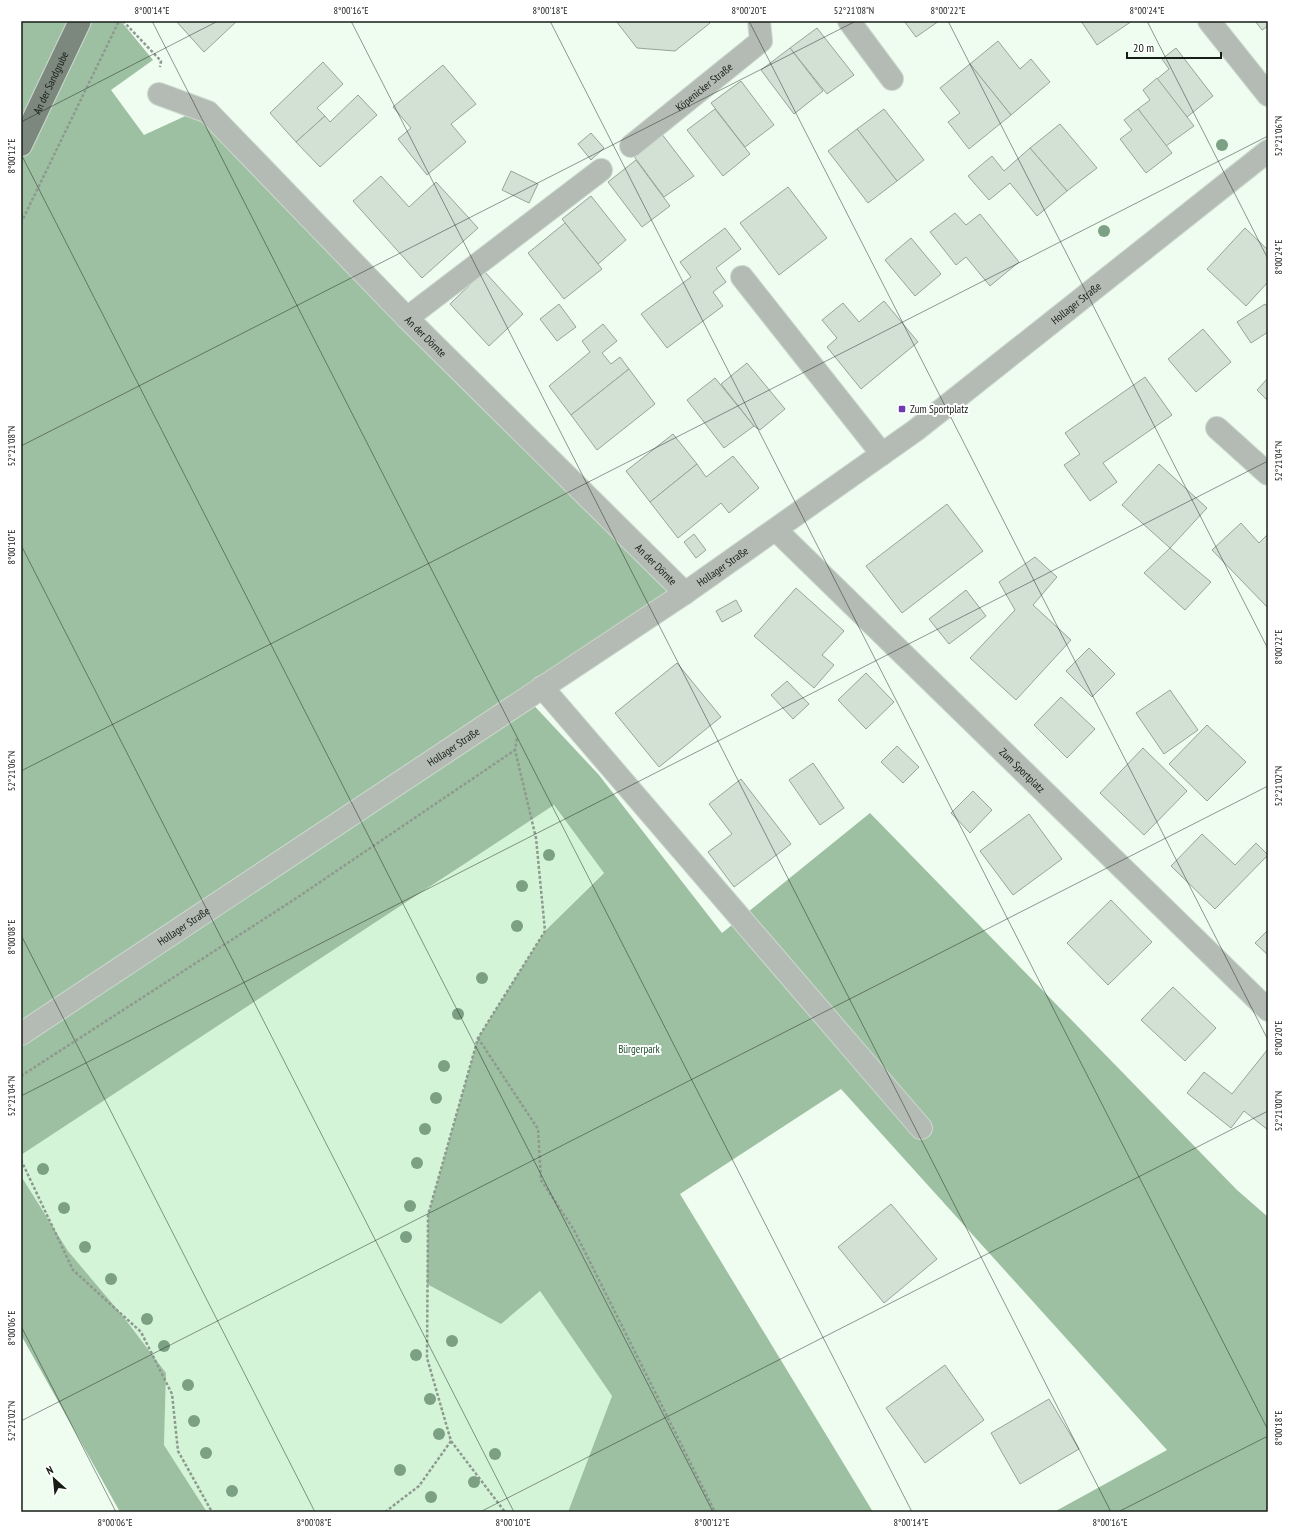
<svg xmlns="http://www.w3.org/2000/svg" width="1289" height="1533" viewBox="0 0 1289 1533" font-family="'PT Sans Narrow',sans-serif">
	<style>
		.green { fill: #d4f4d8 }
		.forest { fill: #9ec0a2 }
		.building { fill: #d3e1d5; stroke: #97a498 }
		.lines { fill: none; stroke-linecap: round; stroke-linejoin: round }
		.minor-casing { stroke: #ccd9cd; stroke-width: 24 }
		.major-casing { stroke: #ccd9cd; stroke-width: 24 }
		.path { stroke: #8e998f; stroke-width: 2.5; stroke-dasharray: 3 2; stroke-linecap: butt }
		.minor { stroke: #b4bbb5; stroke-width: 22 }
		.major { stroke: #7c877d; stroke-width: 22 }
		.tree { fill: #7ca084 }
		.ticks { fill: none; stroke: #171c17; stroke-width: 1; stroke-opacity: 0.45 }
		.poi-dot { fill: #6c3bb2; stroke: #fff; stroke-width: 1.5 }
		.labels { text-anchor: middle; stroke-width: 4; stroke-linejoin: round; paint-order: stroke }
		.street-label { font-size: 11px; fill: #171c17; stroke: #fff }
		.poi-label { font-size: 11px; fill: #171c17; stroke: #fff; text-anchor: start }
		.park-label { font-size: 11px; fill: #1f532b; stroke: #fff }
		.neatline { fill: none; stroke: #171c17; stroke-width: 1.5 }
		.ticks-label { font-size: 10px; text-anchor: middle; fill: #171c17 }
	</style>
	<rect width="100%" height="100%" fill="#eefdf0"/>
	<!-- green -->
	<path class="green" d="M554 805 604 872 545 931 540 1291 612 1396 568 1512H207L164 1445 166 1373 122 1315 68 1251 21 1176V1155Z"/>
	<!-- forest -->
	<g class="forest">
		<path d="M21 21H121L153 60 111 90 144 135 194 112 685 593 527 698 599 775 722 933 870 813 1237 1190 1268 1217V1512H1054L1167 1450 841 1089 680 1194 873 1512H568L612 1396 540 1291 501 1324 427 1284 428 1215 478 1038 545 931 604 873 554 805 21 1155Z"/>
		<path d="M21 1176 68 1251 122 1315 166 1373 164 1445 207 1512H120L21 1335Z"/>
	</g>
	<!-- building -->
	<g class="building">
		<path d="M176 21H237L204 52Z"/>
		<path d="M616 21H708L710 23 675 51 637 48Z"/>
		<path d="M904 21H939L916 37Z"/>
		<path d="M1081 21H1132L1097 45Z"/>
		<path d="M1255 21H1268V26L1262 30Z"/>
		<path d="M817 28 854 75 827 94 790 48Z"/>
		<path d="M998 41 1020 69 1031 59 1050 82 1011 115 970 64Z"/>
		<path d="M790 48 823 91 794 114 761 70Z"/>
		<path d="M1176 48 1213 96 1187 117 1157 79 1169 69 1162 59Z"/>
		<path d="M323 62 343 84 317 108 325 116 296 142 270 113Z"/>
		<path d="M970 64 1011 115 969 149 948 122 960 113 940 88Z"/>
		<path d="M443 65 476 104 451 124 466 142 427 175 398 139 411 128 393 107Z"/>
		<path d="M1157 78 1194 126 1166 146 1138 109 1150 100 1143 90Z"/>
		<path d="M741 81 774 125 745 147 711 103Z"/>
		<path d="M358 95 377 115 320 167 296 142 325 116 330 122Z"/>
		<path d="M715 109 750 154 723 176 687 130Z"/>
		<path d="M884 109 924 160 897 181 857 129Z"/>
		<path d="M1138 109 1172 153 1146 173 1120 139 1132 130 1124 120Z"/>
		<path d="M1060 124 1097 168 1067 191 1030 148Z"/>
		<path d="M857 129 897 181 868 203 828 151Z"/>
		<path d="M591 133 604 148 591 160 578 144Z"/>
		<path d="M661 133 694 176 664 197 633 155Z"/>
		<path d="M1030 148 1067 191 1037 216 1010 183 989 200 968 176 992 156 1004 171Z"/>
		<path d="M636 160 670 206 642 227 608 182Z"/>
		<path d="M511 171 538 184 529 203 502 190Z"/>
		<path d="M381 176 409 207 436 182 478 228 422 278 353 201Z"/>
		<path d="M788 187 827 238 779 275 740 223Z"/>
		<path d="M591 196 626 240 598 264 562 219Z"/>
		<path d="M955 213 966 225 980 214 1019 262 990 286 966 257 956 265 930 232Z"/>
		<path d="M565 223 602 269 564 299 528 253Z"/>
		<path d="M725 228 741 249 716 268 726 282 713 292 723 306 667 348 641 314 691 277 680 262Z"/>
		<path d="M1245 228 1268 250V282L1246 306 1207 269Z"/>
		<path d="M911 238 941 274 915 296 885 260Z"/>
		<path d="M484 271 523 314 489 346 450 304Z"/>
		<path d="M884 301 918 342 861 389 827 347 837 338 822 320 843 303 859 322Z"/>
		<path d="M559 304 576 327 557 341 540 319Z"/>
		<path d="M1265 304 1268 308V332L1251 343 1237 322Z"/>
		<path d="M603 324 617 341 602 353 611 364 620 357 629 369 571 415 549 386 590 352 582 341Z"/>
		<path d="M1203 329 1231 362 1196 392 1168 359Z"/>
		<path d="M747 363 785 409 760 430 754 426 721 384Z"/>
		<path d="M629 369 655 404 597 450 571 415Z"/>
		<path d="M1145 377 1172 415 1103 463 1117 482 1090 501 1064 465 1080 454 1065 433Z"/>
		<path d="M715 378 754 426 724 448 687 400Z"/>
		<path d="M1268 378V401L1257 390Z"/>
		<path d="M673 434 697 464 650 502 626 471Z"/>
		<path d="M733 456 759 488 729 513 721 503 678 538 650 502 697 464 706 477Z"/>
		<path d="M1159 464 1207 508 1170 548 1122 505Z"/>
		<path d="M947 504 983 551 902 613 866 566Z"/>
		<path d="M1241 523 1259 543 1268 534V608L1212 550Z"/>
		<path d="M694 534 706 550 696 558 684 542Z"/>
		<path d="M1170 548 1211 582 1185 610 1144 573Z"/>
		<path d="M1035 557 1057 577 1033 605 1071 640 1016 700 970 658 1015 610 999 582Z"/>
		<path d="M796 588 844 631 822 655 834 665 814 688 754 636Z"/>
		<path d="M966 590 986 616 949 644 929 619Z"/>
		<path d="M736 600 742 611 722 622 716 611Z"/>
		<path d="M1089 648 1115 674 1092 697 1066 671Z"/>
		<path d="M677 663 721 717 659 767 615 713Z"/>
		<path d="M866 673 894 702 866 729 838 700Z"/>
		<path d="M787 681 809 704 793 719 771 695Z"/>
		<path d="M1170 690 1198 730 1164 754 1136 713Z"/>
		<path d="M1061 697 1095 729 1067 758 1034 725Z"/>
		<path d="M1207 725 1246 762 1207 801 1169 764Z"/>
		<path d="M897 746 919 767 903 783 881 762Z"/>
		<path d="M1143 748 1187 791 1144 835 1100 793Z"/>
		<path d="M813 763 844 808 820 825 789 780Z"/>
		<path d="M741 779 791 844 734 887 708 852 732 834 709 804Z"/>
		<path d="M973 791 992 810 970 833 951 813Z"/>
		<path d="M1029 814 1062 859 1013 895 980 851Z"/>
		<path d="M1202 834 1235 865 1256 843 1268 855 1215 909 1171 866Z"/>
		<path d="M1111 900 1152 942 1108 985 1067 943Z"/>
		<path d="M1268 930V955L1255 943Z"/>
		<path d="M1173 987 1216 1028 1185 1061 1141 1020Z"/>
		<path d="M1268 1049V1130L1244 1111 1231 1128 1187 1093 1204 1072 1232 1094Z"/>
		<path d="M891 1204 937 1259 884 1303 838 1247Z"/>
		<path d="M945 1365 984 1420 925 1463 886 1408Z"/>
		<path d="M1049 1399 1079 1449 1020 1484 991 1433Z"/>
	</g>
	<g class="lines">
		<defs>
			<g id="minor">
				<path d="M849 21 892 79"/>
				<path d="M1209 21 1268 95"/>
				<path id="s1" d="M159 94 208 112 407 318 685 593"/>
				<path id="s2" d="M631 146 761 41 759 21"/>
				<path d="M742 277 882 454"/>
				<path d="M407 318 601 170"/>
				<path d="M1217 428 1268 474"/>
				<path id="s3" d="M776 530 1268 1010"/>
				<path d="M542 687 921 1128"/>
				<path id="s4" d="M21 1034 685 593 916 430 1268 151"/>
			</g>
			<g id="major">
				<path id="s5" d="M21 145 80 21"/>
			</g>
		</defs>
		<!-- minor casing -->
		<use href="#minor" class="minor-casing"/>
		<!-- major casing -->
		<use href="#major" class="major-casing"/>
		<!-- path -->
		<g class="path">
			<path d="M123 21 161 61 160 67"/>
			<path d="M21 223 119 21"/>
			<path d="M478 1038 538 1129 541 1180 574 1230 715 1512"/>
			<path d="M21 1076 295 899 515 750"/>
			<path d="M21 1160 73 1270 141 1332 172 1394 178 1451 212 1512"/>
			<path d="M451 1441 505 1512"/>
			<path d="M385 1512 419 1486 451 1441 427 1358 428 1215 478 1038 545 931 536 838 515 750 517 738"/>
		</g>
		<!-- minor -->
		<use href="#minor" class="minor"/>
		<!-- major -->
		<use href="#major" class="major"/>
	</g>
	<!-- trees -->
	<g class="tree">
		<circle cx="1222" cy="145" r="6"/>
		<circle cx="1104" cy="231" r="6"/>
		<circle cx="549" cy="855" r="6"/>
		<circle cx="522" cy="886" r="6"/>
		<circle cx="517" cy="926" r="6"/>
		<circle cx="482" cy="978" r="6"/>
		<circle cx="458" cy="1014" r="6"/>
		<circle cx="444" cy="1066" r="6"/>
		<circle cx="436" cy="1098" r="6"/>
		<circle cx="425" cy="1129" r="6"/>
		<circle cx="417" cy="1163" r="6"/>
		<circle cx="43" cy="1169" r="6"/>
		<circle cx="410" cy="1206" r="6"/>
		<circle cx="64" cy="1208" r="6"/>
		<circle cx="406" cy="1237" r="6"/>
		<circle cx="85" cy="1247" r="6"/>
		<circle cx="111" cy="1279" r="6"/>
		<circle cx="147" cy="1319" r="6"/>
		<circle cx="452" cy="1341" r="6"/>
		<circle cx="164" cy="1346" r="6"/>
		<circle cx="416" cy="1355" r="6"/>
		<circle cx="188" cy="1385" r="6"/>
		<circle cx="430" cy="1399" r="6"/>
		<circle cx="194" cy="1421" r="6"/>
		<circle cx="439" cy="1434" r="6"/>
		<circle cx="206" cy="1453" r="6"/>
		<circle cx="495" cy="1454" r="6"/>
		<circle cx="400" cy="1470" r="6"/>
		<circle cx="474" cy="1482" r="6"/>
		<circle cx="232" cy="1491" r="6"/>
		<circle cx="431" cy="1497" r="6"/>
	</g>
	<!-- ticks -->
	<path class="ticks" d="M152 21 912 1512M351 21 1111 1512M550 21 1268 1430M749 21 1268 1040M948 21 1268 649M1147 21 1268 259M21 122 218 21M21 154 713 1512M21 446 856 21M21 545 514 1512M21 771 1268 136M21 935 315 1512M21 1096 1268 461M21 1326 116 1512M21 1421 1268 786M480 1512 1268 1111M1118 1512 1268 1436"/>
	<!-- markers -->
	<rect class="poi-dot" x="898" y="405" width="8" height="8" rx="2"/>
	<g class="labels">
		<!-- street labels -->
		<g class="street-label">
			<text dy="4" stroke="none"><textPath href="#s5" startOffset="69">An der Sandgrube</textPath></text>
			<text dy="4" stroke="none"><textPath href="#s2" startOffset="94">Köpenicker Straße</textPath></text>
			<text dy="4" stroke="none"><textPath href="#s4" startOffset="1284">Hollager Straße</textPath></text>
			<text dy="4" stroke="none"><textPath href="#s1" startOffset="365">An der Dörnte</textPath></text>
			<text dy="4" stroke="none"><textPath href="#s1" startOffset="689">An der Dörnte</textPath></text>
			<text dy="4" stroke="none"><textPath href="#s4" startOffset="843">Hollager Straße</textPath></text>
			<text dy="4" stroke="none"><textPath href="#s4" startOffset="519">Hollager Straße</textPath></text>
			<text dy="4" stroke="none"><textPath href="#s3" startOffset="344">Zum Sportplatz</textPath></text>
			<text dy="4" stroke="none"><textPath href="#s4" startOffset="195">Hollager Straße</textPath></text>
		</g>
		<!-- poi labels -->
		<g class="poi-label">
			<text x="910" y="413">Zum Sportplatz</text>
		</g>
		<!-- park labels -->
		<g class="park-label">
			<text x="639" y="1053">Bürgerpark</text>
		</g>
	</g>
	<!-- border -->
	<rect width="1289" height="1533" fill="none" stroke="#ffffff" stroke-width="44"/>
	<!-- north arrow -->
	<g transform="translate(54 1479) rotate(333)" stroke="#ffffff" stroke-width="3" paint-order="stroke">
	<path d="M0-3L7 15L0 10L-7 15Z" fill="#171c17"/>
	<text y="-6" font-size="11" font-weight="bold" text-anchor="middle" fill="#171c17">N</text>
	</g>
	<!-- scale -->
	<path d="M1127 52v6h94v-6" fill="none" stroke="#171c17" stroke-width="2"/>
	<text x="1133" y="52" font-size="12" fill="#171c17" stroke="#ffffff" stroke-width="3" paint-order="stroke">20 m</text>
	<rect x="22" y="22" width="1245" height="1489" class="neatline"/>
	<g class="ticks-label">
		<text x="152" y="14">8°00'14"E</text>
		<text x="351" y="14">8°00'16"E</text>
		<text x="550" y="14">8°00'18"E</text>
		<text x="749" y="14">8°00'20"E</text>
		<text x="854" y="14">52°21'08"N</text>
		<text x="948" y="14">8°00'22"E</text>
		<text x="1147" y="14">8°00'24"E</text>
		<text transform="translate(1278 136) rotate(-90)" y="4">52°21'06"N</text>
		<text transform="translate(11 156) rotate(-90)" y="4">8°00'12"E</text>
		<text transform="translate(1278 257) rotate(-90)" y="4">8°00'24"E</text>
		<text transform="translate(11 446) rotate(-90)" y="4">52°21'08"N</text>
		<text transform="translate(1278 461) rotate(-90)" y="4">52°21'04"N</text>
		<text transform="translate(11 547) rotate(-90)" y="4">8°00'10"E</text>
		<text transform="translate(1278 647) rotate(-90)" y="4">8°00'22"E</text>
		<text transform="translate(11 771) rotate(-90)" y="4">52°21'06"N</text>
		<text transform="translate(1278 786) rotate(-90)" y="4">52°21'02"N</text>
		<text transform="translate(11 937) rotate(-90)" y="4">8°00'08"E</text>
		<text transform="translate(1278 1038) rotate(-90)" y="4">8°00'20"E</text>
		<text transform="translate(11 1096) rotate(-90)" y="4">52°21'04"N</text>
		<text transform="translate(1278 1111) rotate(-90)" y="4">52°21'00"N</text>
		<text transform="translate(11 1328) rotate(-90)" y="4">8°00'06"E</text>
		<text transform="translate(11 1421) rotate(-90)" y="4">52°21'02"N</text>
		<text transform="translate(1278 1428) rotate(-90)" y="4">8°00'18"E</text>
		<text x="115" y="1526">8°00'06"E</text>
		<text x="314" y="1526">8°00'08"E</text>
		<text x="513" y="1526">8°00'10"E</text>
		<text x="712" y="1526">8°00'12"E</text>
		<text x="911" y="1526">8°00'14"E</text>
		<text x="1110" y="1526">8°00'16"E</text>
	</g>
</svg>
